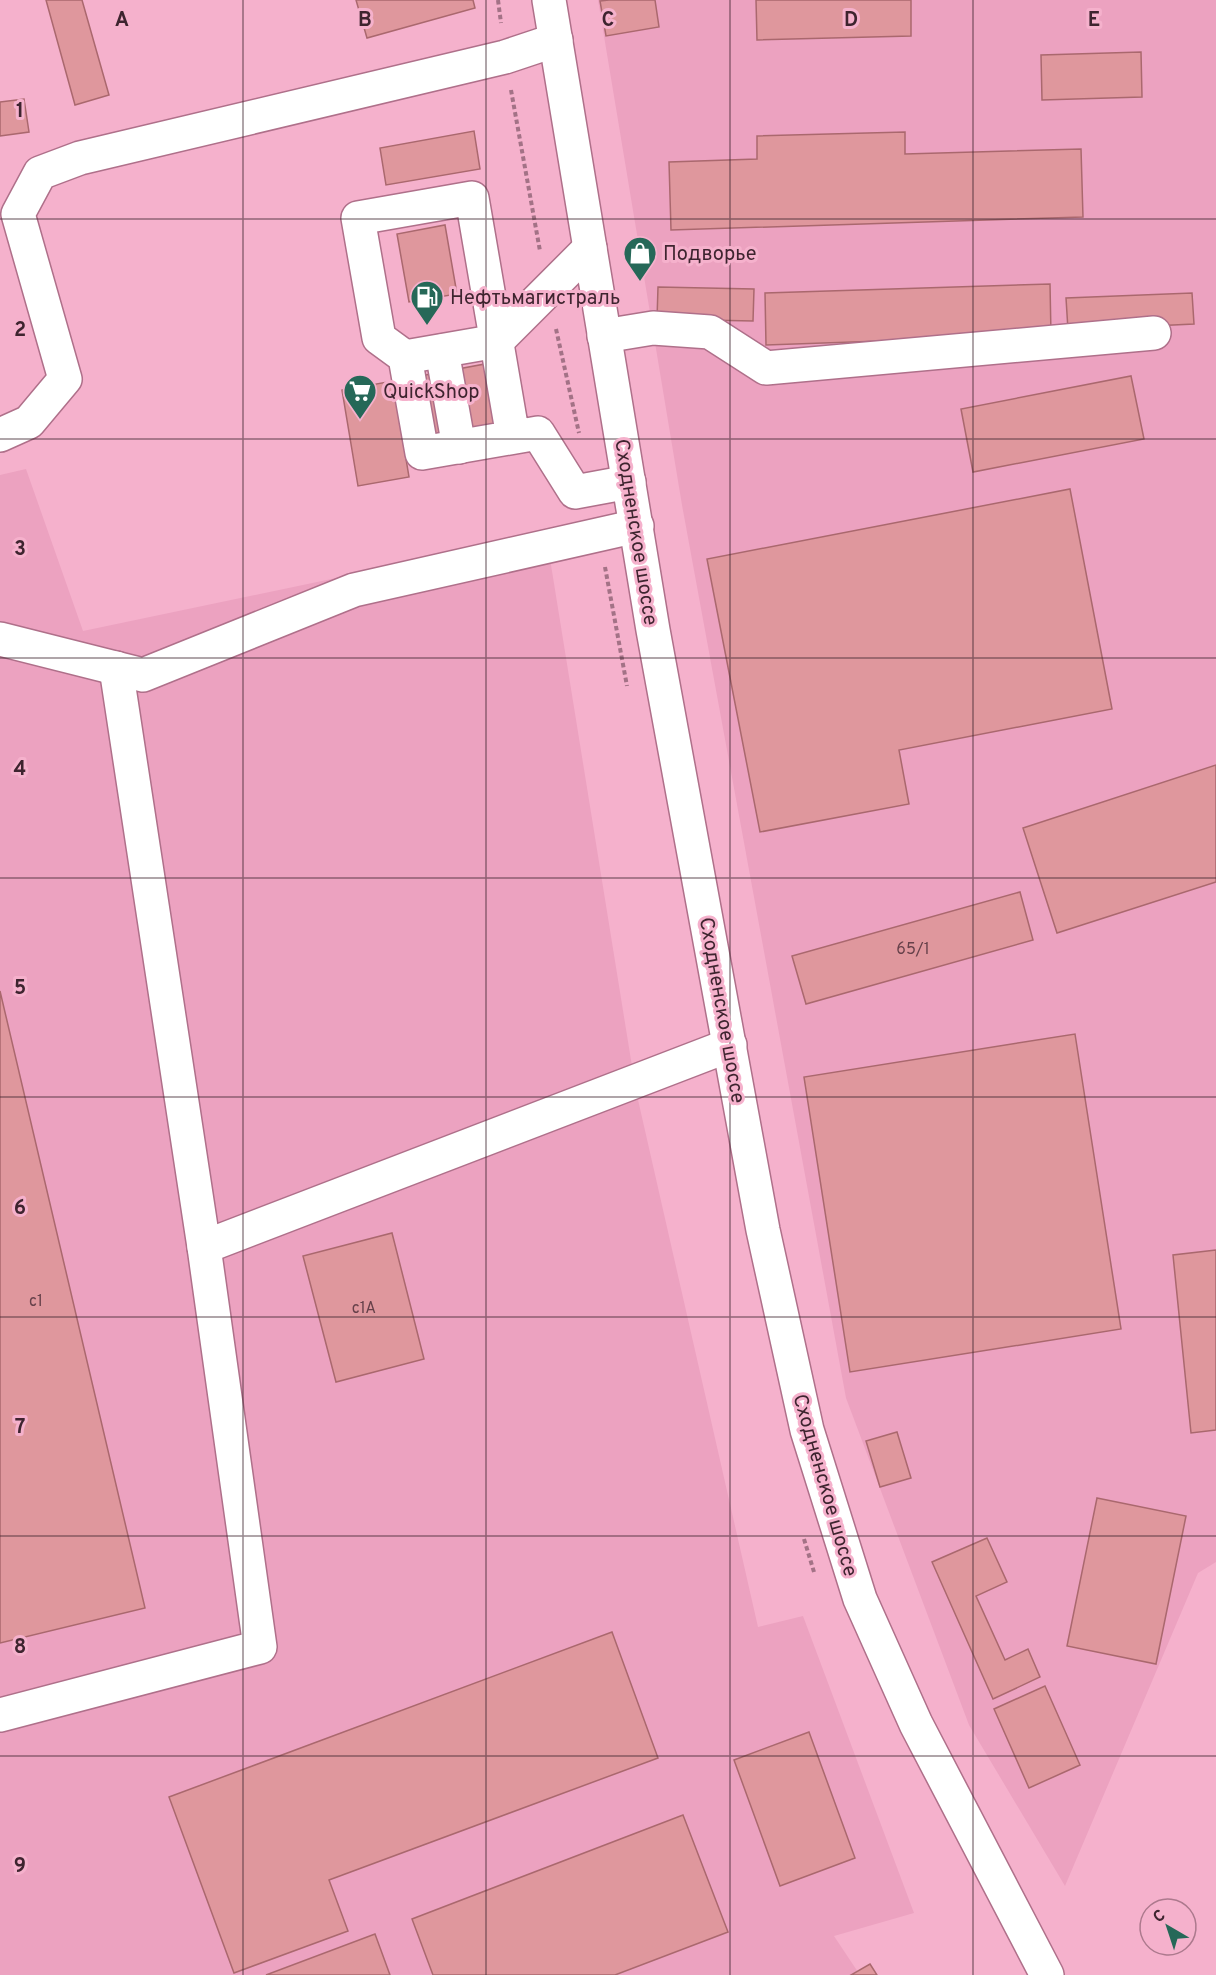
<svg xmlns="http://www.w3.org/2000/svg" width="1216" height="1975" viewBox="0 0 1216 1975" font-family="Overpass,sans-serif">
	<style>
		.built { fill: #eca2c0 }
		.building { fill: #df979d; stroke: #aa686e; stroke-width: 1.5 }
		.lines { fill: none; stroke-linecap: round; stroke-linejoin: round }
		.minor-casing { stroke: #af708a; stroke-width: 36 }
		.major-casing { stroke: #af708a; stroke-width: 36 }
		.path { stroke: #a37286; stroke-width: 4; stroke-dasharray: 4.5 3; stroke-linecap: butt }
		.minor { stroke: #fff; stroke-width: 33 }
		.major { stroke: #fff; stroke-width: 33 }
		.grid { fill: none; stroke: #3e242f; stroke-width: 1.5; stroke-opacity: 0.55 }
		.labels { text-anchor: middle; stroke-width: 6; stroke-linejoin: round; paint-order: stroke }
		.number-label { font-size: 16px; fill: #66414a }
		.poi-label { font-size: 20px; fill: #3e242f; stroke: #f5b1cc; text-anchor: start }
		.street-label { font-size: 20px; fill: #3e242f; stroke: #f5b1cc }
		.grid-label { font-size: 20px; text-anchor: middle; font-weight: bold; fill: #3e242f; stroke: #f5b1cc; stroke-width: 6; stroke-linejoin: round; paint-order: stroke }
	</style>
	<rect width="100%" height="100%" fill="#f5b1cc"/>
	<!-- built -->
	<g class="built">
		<path d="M598 0H1216V1562L1198 1573 1065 1886 969 1725 846 1398 682 505Z"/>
		<path d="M26 469 83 631 546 534 636 1091 758 1627 803 1616 914 1913 834 1936 860 1975H0V475Z"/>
	</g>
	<!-- building -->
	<g class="building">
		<path d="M46 0H82L109 95 75 105Z"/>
		<path d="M356 0H473L475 8 367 38Z"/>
		<path d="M609 0H655L659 27 606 36 600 1Z"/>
		<path d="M756 0H911V36L757 40Z"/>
		<path d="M1141 52 1142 97 1042 100 1041 55Z"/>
		<path d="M24 99 29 132 0 136V102Z"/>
		<path d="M474 131 480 169 386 185 380 148Z"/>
		<path d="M905 132V154L1081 149 1083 217 671 230 669 162 757 159V136Z"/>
		<path d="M445 225 457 294 409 302 397 234Z"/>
		<path d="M1050 284 1051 335 766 345 765 293Z"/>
		<path d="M658 287 754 289 753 321 657 319Z"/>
		<path d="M1192 293 1194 324 1068 330 1066 298Z"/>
		<path d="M485 364 495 426 404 443 393 381Z"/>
		<path d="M1131 376 1144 439 973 472 961 409Z"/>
		<path d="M393 381 409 477 358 486 342 390Z"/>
		<path d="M1070 489 1112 709 899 750 909 804 760 832 707 559Z"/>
		<path d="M1216 765V882L1057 933 1023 828Z"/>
		<path d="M1020 892 1033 940 806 1004 792 956Z"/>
		<path d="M0 991 145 1608 0 1643Z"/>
		<path d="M1075 1034 1121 1329 850 1372 804 1077Z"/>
		<path d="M392 1233 424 1359 336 1382 303 1256Z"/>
		<path d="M1216 1250V1430L1191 1433 1173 1255Z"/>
		<path d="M897 1432 911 1478 880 1487 866 1441Z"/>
		<path d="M1097 1498 1186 1516 1156 1664 1067 1646Z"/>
		<path d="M987 1538 1007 1582 976 1596 1005 1660 1028 1649 1040 1677 993 1699 932 1562Z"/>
		<path d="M612 1632 658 1758 329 1880 348 1931 234 1973 169 1797Z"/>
		<path d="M1045 1686 1080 1765 1029 1788 994 1709Z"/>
		<path d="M809 1732 855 1858 780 1886 734 1760Z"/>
		<path d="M683 1815 728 1932 615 1975H433L412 1919Z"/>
		<path d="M375 1934 390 1975H266Z"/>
		<path d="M870 1964 877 1975H851Z"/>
	</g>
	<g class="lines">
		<defs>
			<g id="minor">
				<path d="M604 336 653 328 710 332 766 368 1154 333"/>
				<path d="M442 351 459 447"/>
				<path d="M405 357 497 341 590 248"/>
				<path d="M0 435 29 422 65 379 18 214 40 173 80 158 505 57 556 40"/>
				<path d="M513 437 472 198 358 218 379 338 405 357 422 453 538 433 575 492 629 482"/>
				<path d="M0 639 143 675 354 590 637 526"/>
				<path d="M204 1247 730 1045"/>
				<path d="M0 1715 260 1647 204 1247 116 668"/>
			</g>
			<path id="major" d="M549 0 653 630 763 1230 807 1430 860 1599 916 1724 1047 1975"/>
		</defs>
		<!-- minor casing -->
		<use href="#minor" class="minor-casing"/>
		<!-- major casing -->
		<use href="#major" class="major-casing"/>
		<!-- path -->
		<g class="path">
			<path d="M498 0 501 23"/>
			<path d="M511 90 540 251"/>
			<path d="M556 329 579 433"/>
			<path d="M605 567 627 686"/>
			<path d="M804 1539 814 1572"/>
		</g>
		<!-- minor -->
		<use href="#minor" class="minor"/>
		<!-- major -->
		<use href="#major" class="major"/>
	</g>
	<!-- grid -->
	<path class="grid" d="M243 0V1975M486 0V1975M730 0V1975M973 0V1975M0 219H1216M0 439H1216M0 658H1216M0 878H1216M0 1097H1216M0 1317H1216M0 1536H1216M0 1756H1216"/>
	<!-- icons -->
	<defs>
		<symbol id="shop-pin" viewBox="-11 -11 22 30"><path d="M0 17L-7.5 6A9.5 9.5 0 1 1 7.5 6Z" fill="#266858" stroke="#f5b1cc"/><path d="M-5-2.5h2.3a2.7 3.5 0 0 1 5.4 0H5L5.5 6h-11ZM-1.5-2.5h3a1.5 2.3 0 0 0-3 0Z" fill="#fff"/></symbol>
		<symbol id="fuel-pin" viewBox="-11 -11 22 30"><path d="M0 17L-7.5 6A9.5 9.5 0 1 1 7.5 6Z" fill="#266858" stroke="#f5b1cc"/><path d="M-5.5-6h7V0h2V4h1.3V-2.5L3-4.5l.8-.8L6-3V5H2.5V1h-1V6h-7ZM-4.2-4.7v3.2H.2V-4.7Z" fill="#fff"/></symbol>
		<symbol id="supermarket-pin" viewBox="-11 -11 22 30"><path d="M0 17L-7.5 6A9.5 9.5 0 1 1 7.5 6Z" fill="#266858" stroke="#f5b1cc"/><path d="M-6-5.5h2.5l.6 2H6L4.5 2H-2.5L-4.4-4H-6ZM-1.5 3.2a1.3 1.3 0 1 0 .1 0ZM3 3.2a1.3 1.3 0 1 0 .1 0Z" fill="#fff"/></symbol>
	</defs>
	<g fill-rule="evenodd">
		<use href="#shop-pin" x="621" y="234" width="38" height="52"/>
		<use href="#fuel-pin" x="408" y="278" width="38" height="52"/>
		<use href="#supermarket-pin" x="341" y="372" width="38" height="52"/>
	</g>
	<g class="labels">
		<!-- number labels -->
		<g class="number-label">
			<text x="913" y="954">65/1</text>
			<text x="36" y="1306">с1</text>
			<text x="364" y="1313">с1А</text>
		</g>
		<!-- poi labels -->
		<g class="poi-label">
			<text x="663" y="260">Подворье</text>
			<text x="450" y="304">Нефтьмагистраль</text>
			<text x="383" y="398">QuickShop</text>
		</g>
		<!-- street labels -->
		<g class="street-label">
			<text transform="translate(637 532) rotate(81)" y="7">Сходненское шоссе</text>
			<text transform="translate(723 1010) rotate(80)" y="7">Сходненское шоссе</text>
			<text transform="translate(826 1485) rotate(74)" y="7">Сходненское шоссе</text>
		</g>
	</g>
	<g class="grid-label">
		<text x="122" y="26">A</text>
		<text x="365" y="26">B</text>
		<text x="608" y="26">C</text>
		<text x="851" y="26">D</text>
		<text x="1094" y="26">E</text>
		<text x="20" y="117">1</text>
		<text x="20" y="336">2</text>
		<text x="20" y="555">3</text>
		<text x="20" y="775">4</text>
		<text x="20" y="994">5</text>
		<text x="20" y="1214">6</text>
		<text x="20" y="1433">7</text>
		<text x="20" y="1653">8</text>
		<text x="20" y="1872">9</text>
	</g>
	<!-- north arrow -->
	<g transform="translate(1168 1927) rotate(321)"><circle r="28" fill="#f5b1cc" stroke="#ac798d" stroke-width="1.5"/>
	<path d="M0-4.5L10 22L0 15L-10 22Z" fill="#266858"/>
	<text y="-9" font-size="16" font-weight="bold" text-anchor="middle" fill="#3e242f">С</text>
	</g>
</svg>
